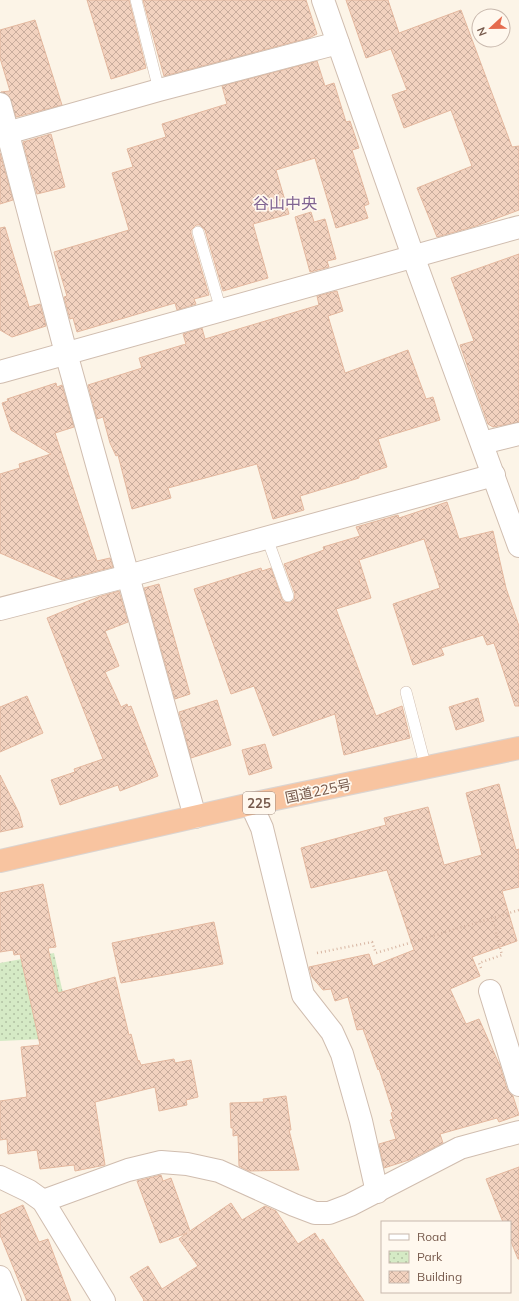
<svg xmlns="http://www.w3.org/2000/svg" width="519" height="1301" font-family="Mulish,'Noto Sans JP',sans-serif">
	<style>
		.park { fill: url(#park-dots) }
		.building { fill: url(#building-cross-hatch); stroke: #e4b89f }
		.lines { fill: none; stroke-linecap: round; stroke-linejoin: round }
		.service-casing { stroke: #d0bdaf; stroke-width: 12 }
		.minor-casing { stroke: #d0bdaf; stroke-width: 24 }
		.trunk-casing { stroke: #dbd4d0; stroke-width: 24 }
		.path { stroke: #d7b5a2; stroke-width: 2.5; stroke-dasharray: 1 3; stroke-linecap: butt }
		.service { stroke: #fff; stroke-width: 11 }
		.minor { stroke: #fff; stroke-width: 22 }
		.trunk { stroke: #f8c4a0; stroke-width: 22 }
		.labels { text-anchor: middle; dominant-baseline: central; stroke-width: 3.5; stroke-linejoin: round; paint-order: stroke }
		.shield { fill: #fff8ee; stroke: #9f897c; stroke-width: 1 }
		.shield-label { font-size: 13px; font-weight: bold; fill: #76594b }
		.street-label { font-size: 14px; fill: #76594b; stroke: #fff8ee }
		.quarter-label { font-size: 16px; fill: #816392; stroke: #fff8ee }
	</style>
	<defs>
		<pattern id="park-dots" width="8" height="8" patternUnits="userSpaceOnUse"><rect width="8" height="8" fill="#d5eac5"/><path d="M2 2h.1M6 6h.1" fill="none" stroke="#b1c1a2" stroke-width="1.8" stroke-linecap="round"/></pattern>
		<pattern id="building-cross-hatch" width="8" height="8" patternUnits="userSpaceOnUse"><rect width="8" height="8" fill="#f2d2bf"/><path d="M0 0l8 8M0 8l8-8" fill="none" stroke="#c9ad9d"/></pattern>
	</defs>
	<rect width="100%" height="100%" fill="#fcf4e7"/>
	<path class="park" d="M54,953l17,76 -26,10 -45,2v-78z"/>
	<g class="building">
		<path d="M87,0h42l17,68 -35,11z"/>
		<path d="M143,0h163l11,34 -8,4 -145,38z"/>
		<path d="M346,0h42l11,33 62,-23 51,137 7,-1v64l-43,16 -39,11 -20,-49 55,-22 -21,-56 -47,18 -12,-33 15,-5 -16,-41 -25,9z"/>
		<path d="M35,20l27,85 -46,12 -7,-21 -8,-4 9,-1 -10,-33v-28z"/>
		<path d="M317,61l8,25 9,-3 12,39 4,-1 9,27 -7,2 17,54 -5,2 4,12 -32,10 -21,-70 -39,12 13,44 -36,10 15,54 -45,13 -18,-61 -5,-5h-4l-5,5v4l18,61 -15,4 2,5 -19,6 -2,-7 -98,29 -4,-14 -3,1 -6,-22 3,-1 -13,-44 75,-22 -17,-57 21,-6 -6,-18 39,-12 -4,-13 65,-20 -5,-18z"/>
		<path d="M51,134l14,53 -28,7 -14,-52z"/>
		<path d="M0,153l13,47 -13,4z"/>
		<path d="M311,212l3,10 11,-3 11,40 -9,2 2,6 -19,5 -15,-55z"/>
		<path d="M5,227l24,80 11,-3 6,22 -34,11 -12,-7v-102z"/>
		<path d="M519,254v168l-26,5 -5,-3 -28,-79 14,-4 -23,-63z"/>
		<path d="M337,291l6,20 -15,5 17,57 63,-23 18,49 7,-2 7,23 -62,19 9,28 -28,9v2l-59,18 4,14 -31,9 -16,-55 -89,24 3,10 -39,11 -14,-54 -2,1 -6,-13 -7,-26 -6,2 -9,-34 54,-17 -3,-10 47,-14 -3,-10 19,-6 3,11 114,-34 -2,-9z"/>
		<path d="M56,383l1,4 5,-2 12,42 -19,6 42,128 13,-3 3,9 -51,13 -62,-27v-79l20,-6 -1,-4 32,-10 -40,-24 -9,-27 6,-2 -1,-2z"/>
		<path d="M447,502l12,37 34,-8 13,57 13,38v80h-4l-21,-63 -7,2 -4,-10 -42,13 3,7 -31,10 -20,-61 47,-16 -16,-49 -65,21 12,38 -35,11 40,107 26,-10 8,32 -66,17 -9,-41 -62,22 -19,-50 -23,8 -37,-105 67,-21 1,3 9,-3 11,31 2,3 6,1 4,-3 1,-6 -11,-30 40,-14 -1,-3 37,-11 -4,-9 42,-12 1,3z"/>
		<path d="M159,584l31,110 -15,5 -31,-111z"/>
		<path d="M119,591l9,31 -23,9 14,35 -14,6 16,35 6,-3 1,3 3,-1 27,70 -38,15 -2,-6 -58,20 -9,-25 24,-8 -1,-3 29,-10 -56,-141 51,-21z"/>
		<path d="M27,696l16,37 -43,19v-45z"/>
		<path d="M478,698l6,23 -28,9 -7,-23z"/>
		<path d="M217,700l14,45 -40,13 -12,-46z"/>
		<path d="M265,744l7,24 -23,7 -7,-25z"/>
		<path d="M0,775l19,38 4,14 -23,5z"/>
		<path d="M499,784l17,66 3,-1v38l-17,4 15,50 -45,16 8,19 -30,13 16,35 13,-5 21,47 7,23 6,7 6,19 -20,7 -2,-4 -57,16 3,9 -34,17 -25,8 -5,-24 17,-5 -6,-19 3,-1 -2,-6 2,-1 -14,-43 -1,1 -15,-41 -6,1 -9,-33 -13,4 -4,-12 -8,1 -11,-13 -3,-10 60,-13 4,12 41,-16 -27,-80 -76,18 -10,-40 85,-23 -2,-7 44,-11 16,58 38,-10 -16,-62z"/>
		<path d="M43,884l13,63 -8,1 10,45 57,-16 14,58 2,-1 7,27 1,-1 2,5 33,-6 1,4 16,-3 7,37 -12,3 1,5 -28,6 -4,-24 -60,15 10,63 -30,6 -1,-6 -34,4 -3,-19 -29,4 -1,-15 -7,1v-39l27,-4 -6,-50 19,-2 -20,-91 -6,1 -1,-5 -13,2v-59z"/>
		<path d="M214,922l9,42 -102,19 -9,-40z"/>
		<path d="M286,1096l5,34h-2l10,40 -50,1 -10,-5 -1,-31 -5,1v-8h-2l-1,-25 34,-1 -1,-3z"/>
		<path d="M519,1167v92h-1l-8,-20v-17h-7l-17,-43z"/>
		<path d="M161,1175l2,6 8,-3 19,53 41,-28 11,17 23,-14 11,5 22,33 17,-11 5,8 3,-2 41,62h-221l1,-1 -14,-23 18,-11 14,23 36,-23 -19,-27 8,-6 -27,10 -23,-62z"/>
		<path d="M23,1205l16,37 9,-3 23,62h-44l-27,-66v-20z"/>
	</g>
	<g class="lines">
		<g class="service-casing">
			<g id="service">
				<path d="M136,0l23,90"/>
				<path d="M198,232l23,78"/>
				<path d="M267,538l21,58"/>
				<path d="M406,692l20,76"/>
			</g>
		</g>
		<g class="minor-casing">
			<g id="minor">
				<path d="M323,0l90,256 106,290"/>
				<path d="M0,104l66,249 129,464"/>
				<path d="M0,135l159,-45 179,-47"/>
				<path d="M0,372l519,-145"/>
				<path d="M482,443l37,-9"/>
				<path d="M0,609l128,-33 366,-101"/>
				<path d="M251,804l11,24 41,167 29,37 10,22 19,67 16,71"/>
				<path d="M490,991l29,94"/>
				<path d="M0,1177l29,14 14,10 61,100"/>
				<path d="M43,1201l85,-31 33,-8 26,2 32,7 75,34 21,8h14l21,-8 110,-57 59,-16"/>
				<path d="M0,1277l10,24"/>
			</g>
		</g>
		<g class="trunk-casing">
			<path id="trunk" d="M0,861l251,-57 268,-56"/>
		</g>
		<g class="path">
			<path d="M317,953l55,-11 4,11 143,-43"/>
			<path d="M481,968l-2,-5 23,-8 -10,-37"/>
		</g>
		<use href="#service" class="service"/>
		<use href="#minor" class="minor"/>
		<use href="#trunk" class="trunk"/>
	</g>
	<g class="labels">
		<rect class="shield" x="243" y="792" width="32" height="22" rx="3"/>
		<g class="shield-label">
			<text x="259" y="803">225</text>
		</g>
		<g class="street-label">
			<text transform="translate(318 791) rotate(-12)">国道225号</text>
		</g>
		<g class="quarter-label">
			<text x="285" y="203">谷山中央</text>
		</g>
	</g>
	<rect x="381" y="1221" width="130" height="72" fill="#fff8ee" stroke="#c8b8ad"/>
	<rect x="389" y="1234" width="20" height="6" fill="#ffffff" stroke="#c8b8ad"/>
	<text x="417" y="1241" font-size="12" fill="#76594b">Road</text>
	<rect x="389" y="1251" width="20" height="12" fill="url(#park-dots)" stroke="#c8b8ad"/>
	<text x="417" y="1261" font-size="12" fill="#76594b">Park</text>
	<rect x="389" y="1271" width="20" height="12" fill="url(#building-cross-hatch)" stroke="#c8b8ad"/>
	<text x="417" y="1281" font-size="12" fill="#76594b">Building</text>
	<g transform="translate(491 28) rotate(248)"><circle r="19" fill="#fff8ee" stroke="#c8b8ad"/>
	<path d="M0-3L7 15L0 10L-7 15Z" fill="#e56b4d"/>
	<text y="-6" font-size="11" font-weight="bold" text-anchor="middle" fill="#76594b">N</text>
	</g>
</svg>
